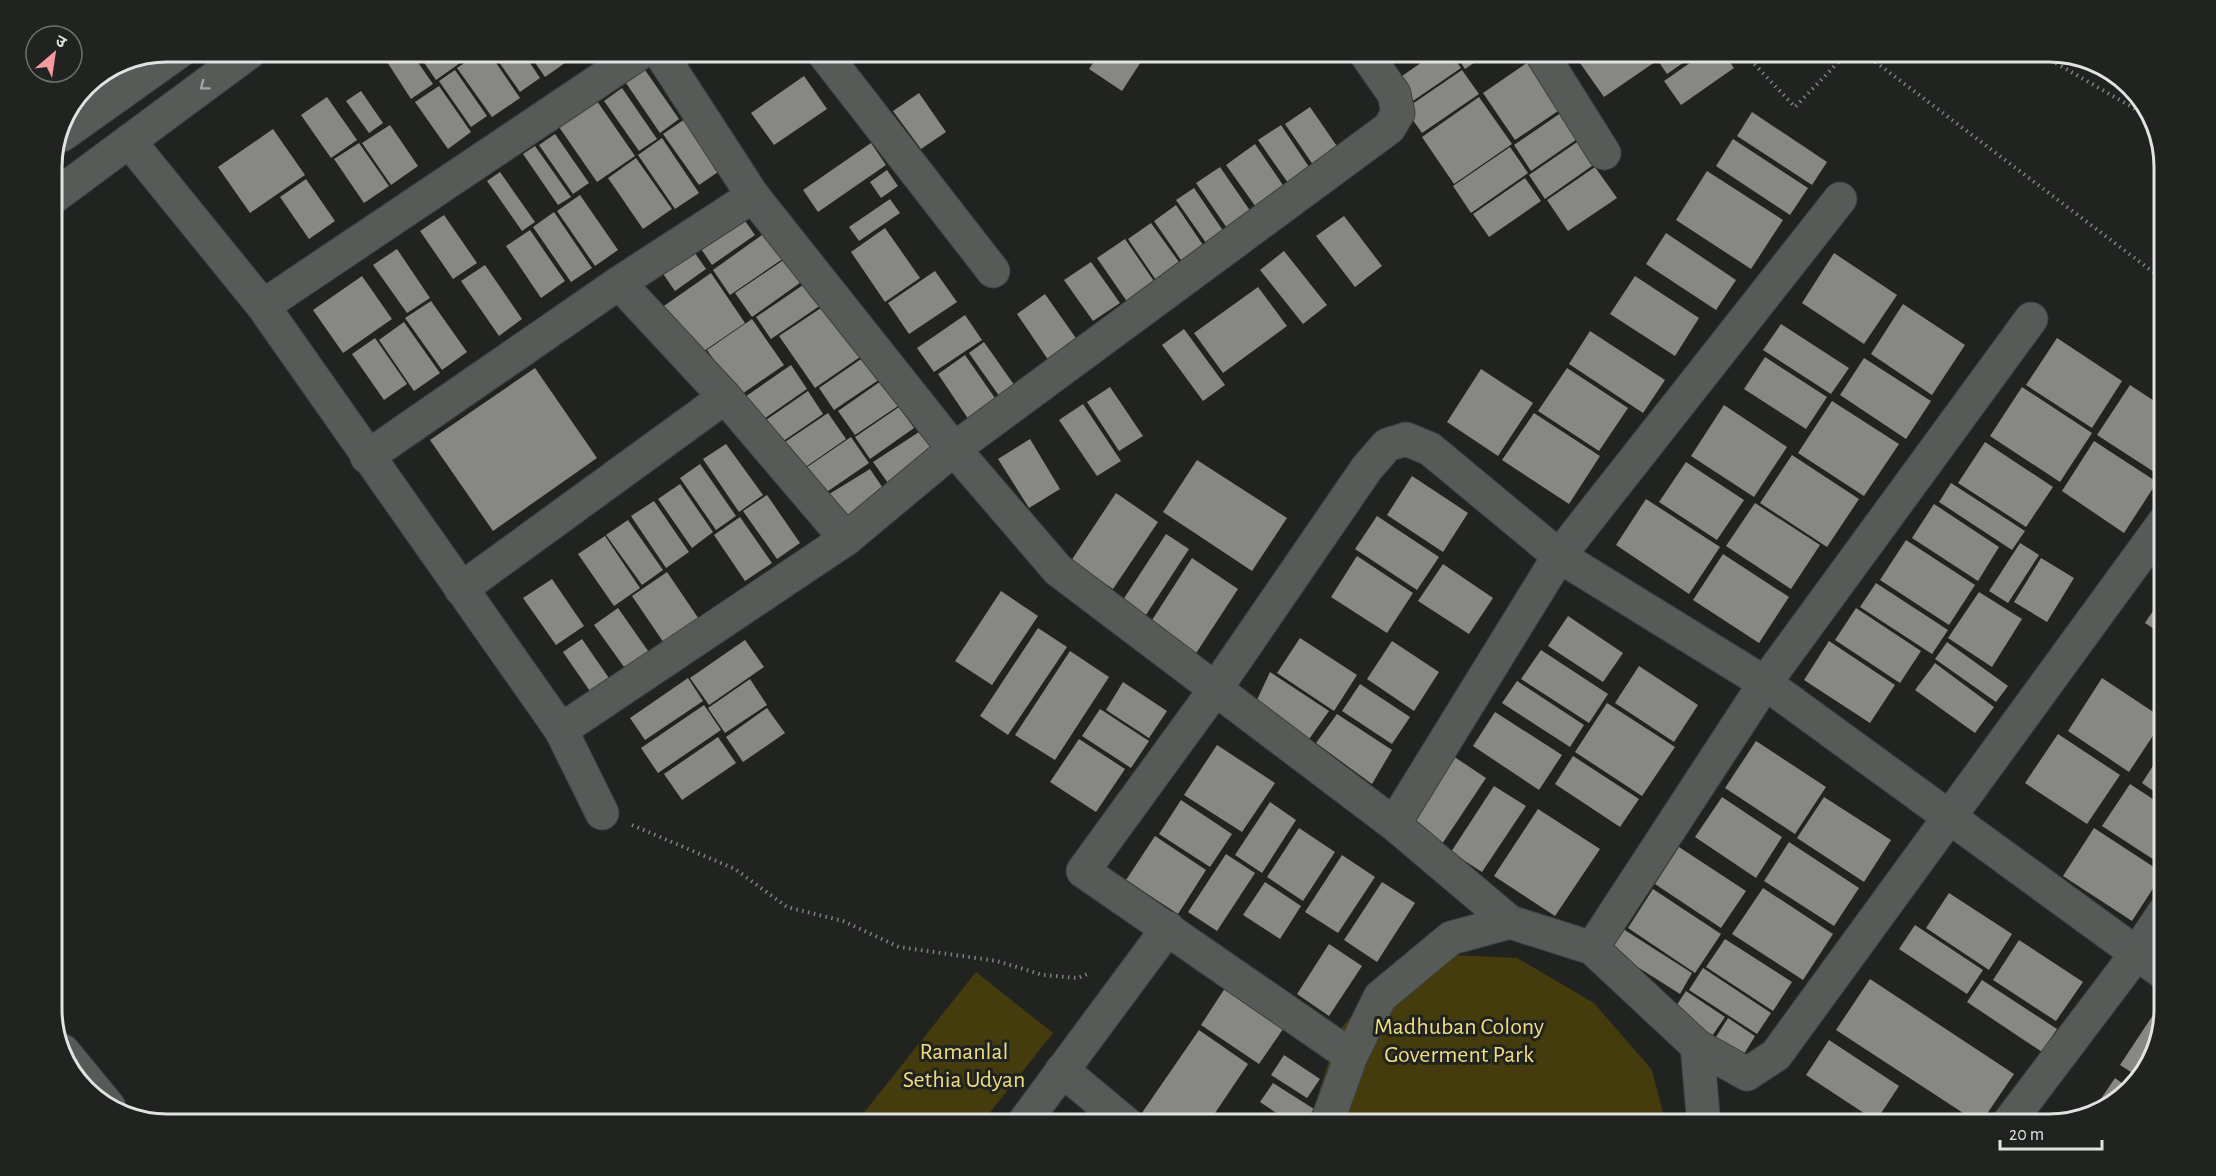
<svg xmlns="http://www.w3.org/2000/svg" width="2216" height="1176" font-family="'Alegreya Sans','Noto Sans Devanagari',sans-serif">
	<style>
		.green { fill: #453c0e }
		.building { fill: #878884 }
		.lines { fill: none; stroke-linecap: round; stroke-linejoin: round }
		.minor-casing { stroke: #3d403e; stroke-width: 35 }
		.secondary-casing { stroke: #3d403e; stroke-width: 35 }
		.path { stroke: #7f817f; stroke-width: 4; stroke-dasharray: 1.5 4.5; stroke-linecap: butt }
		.minor { stroke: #575b58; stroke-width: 33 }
		.secondary { stroke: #575b58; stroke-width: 33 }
		.oneway { stroke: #a3a6a3 }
		.labels { text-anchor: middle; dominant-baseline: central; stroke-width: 6; stroke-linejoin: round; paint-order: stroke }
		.park-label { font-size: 24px; fill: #efdc7f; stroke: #202320 }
		.rim { fill: none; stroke: #e1e3e1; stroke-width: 3 }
	</style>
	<rect width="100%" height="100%" fill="#202320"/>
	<g class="green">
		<path d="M1452,955l65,3 77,45 58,67 14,55h-358l31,-94 47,-58z"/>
		<path d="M976,972l77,61 -73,92h-126z"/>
	</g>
	<g class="building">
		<path d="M380,51h30l23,33 -22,15z"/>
		<path d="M416,51h61l-41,29z"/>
		<path d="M482,51h6l32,47 -28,19 -35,-49z"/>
		<path d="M491,51h31l18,27 -20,14z"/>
		<path d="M527,51h55l-37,26z"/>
		<path d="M1101,51h47l-26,40 -33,-22z"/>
		<path d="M1438,51h11l12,17 -57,39 -15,-22z"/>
		<path d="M1453,51h38l-26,18z"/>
		<path d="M1598,51h49l8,11 -51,35 -24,-34z"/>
		<path d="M1654,51h46l-33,23 -15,-22z"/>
		<path d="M1707,51h15l12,17 -53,37 -17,-24z"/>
		<path d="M1531,60l33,47 -49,33 -32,-47z"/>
		<path d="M455,70l32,46 -16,11 -32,-46z"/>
		<path d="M645,70l34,49 -19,14 -34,-50z"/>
		<path d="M1462,70l17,24 -57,39 -17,-24z"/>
		<path d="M804,76l23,33 -53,36 -23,-32z"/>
		<path d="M439,86l32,46 -23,17 -33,-47z"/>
		<path d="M622,88l35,51 -18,12 -35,-50z"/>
		<path d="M361,91l22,32 -14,10 -23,-32z"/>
		<path d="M919,93l27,39 -25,17 -28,-38z"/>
		<path d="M327,97l30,43 -26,18 -30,-43z"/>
		<path d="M1479,97l33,47 -58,40 -32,-47z"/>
		<path d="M597,101l38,55 -38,26 -38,-55z"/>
		<path d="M1310,107l33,48 -25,17 -33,-48z"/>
		<path d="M1565,110l18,25 -52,36 -17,-26z"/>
		<path d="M1752,112l75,50 -15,23 -75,-49z"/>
		<path d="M685,119l36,51 -22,15 -36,-51z"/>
		<path d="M390,125l28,41 -27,19 -29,-42z"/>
		<path d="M1281,125l34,51 -22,14 -35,-50z"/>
		<path d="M273,129l32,46 -55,38 -32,-46z"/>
		<path d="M555,134l34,49 -16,11 -34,-49z"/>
		<path d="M662,138l37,55 -24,16 -37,-54z"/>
		<path d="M1583,138l16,23 -54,38 -16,-24z"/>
		<path d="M1733,139l75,49 -18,27 -74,-49z"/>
		<path d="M359,143l30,43 -25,17 -30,-44z"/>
		<path d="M871,143l15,22 -68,47 -15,-22z"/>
		<path d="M1255,144l36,53 -28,20 -37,-52z"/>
		<path d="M535,146l36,51 -13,8 -35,-51z"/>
		<path d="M1510,147l18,26 -57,40 -18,-27z"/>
		<path d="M636,158l36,51 -29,20 -35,-51z"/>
		<path d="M1220,167l33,48 -24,16 -33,-48z"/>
		<path d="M1595,167l22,31 -49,33 -21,-31z"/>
		<path d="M887,170l11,16 -17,12 -11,-16z"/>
		<path d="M1707,171l76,49 -32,49 -75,-49z"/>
		<path d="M500,172l35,50 -13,9 -35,-50z"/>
		<path d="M1525,178l16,23 -52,36 -16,-23z"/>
		<path d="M306,179l29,42 -26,18 -29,-42z"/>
		<path d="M1194,188l32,47 -17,12 -33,-47z"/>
		<path d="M580,195l38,55 -23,16 -38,-55z"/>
		<path d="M890,199l10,14 -41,28 -10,-14z"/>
		<path d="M1176,205l31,46 -22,15 -31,-45z"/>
		<path d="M736,208l19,27 -43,30 -19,-28z"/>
		<path d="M554,212l38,56 -21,14 -38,-55z"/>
		<path d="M444,215l33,48 -24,16 -33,-48z"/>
		<path d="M1344,216l38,50 -27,21 -39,-51z"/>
		<path d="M1151,223l33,46 -24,17 -32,-47z"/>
		<path d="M885,228l35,50 -35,24 -34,-50z"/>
		<path d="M530,230l35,51 -24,17 -35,-52z"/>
		<path d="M766,232l18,26 -54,37 -17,-25z"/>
		<path d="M1666,233l70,47 -20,30 -70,-46z"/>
		<path d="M1125,239l33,48 -28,19 -33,-48z"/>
		<path d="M690,246l16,23 -31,22 -16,-23z"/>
		<path d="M397,249l33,49 -23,15 -34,-48z"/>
		<path d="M1284,251l43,54 -24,19 -43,-54z"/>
		<path d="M1834,253l63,42 -33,49 -62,-41z"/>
		<path d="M788,257l16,23 -52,37 -17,-24z"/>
		<path d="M1091,262l29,41 -27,18 -29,-41z"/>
		<path d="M485,265l37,54 -23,17 -38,-55z"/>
		<path d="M935,271l22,31 -48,32 -21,-31z"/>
		<path d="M711,273l34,50 -50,34 -34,-49z"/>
		<path d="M362,276l30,43 -49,34 -30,-43z"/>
		<path d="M1635,276l64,42 -24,38 -65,-42z"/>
		<path d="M806,283l15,22 -50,34 -15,-22z"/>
		<path d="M1258,287l29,39 -64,47 -29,-40z"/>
		<path d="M1045,294l35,50 -29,20 -34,-50z"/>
		<path d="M431,301l36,51 -25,18 -37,-52z"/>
		<path d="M1903,304l62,41 -33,50 -61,-41z"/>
		<path d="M824,306l36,51 -45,31 -36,-52z"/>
		<path d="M965,315l17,25 -48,32 -17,-24z"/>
		<path d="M752,319l32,46 -45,31 -32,-46z"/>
		<path d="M404,322l36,51 -26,18 -35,-51z"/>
		<path d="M1781,324l68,44 -18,26 -68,-44z"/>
		<path d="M1184,329l41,56 -22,16 -41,-56z"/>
		<path d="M1590,331l75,49 -22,33 -74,-49z"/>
		<path d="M375,338l32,46 -23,16 -32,-46z"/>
		<path d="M2057,338l65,43 -30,47 -66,-43z"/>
		<path d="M984,342l33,47 -15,11 -33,-47z"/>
		<path d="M965,355l32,46 -28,19 -31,-46z"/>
		<path d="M864,357l16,22 -46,31 -15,-22z"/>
		<path d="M1765,357l62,40 -21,32 -62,-40z"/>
		<path d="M1864,358l67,43 -25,38 -66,-44z"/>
		<path d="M791,365l16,24 -49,34 -16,-24z"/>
		<path d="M535,368l62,90 -104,73 -63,-91z"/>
		<path d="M1567,368l61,40 -29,43 -61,-40z"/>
		<path d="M1481,369l52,34 -35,53 -51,-34z"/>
		<path d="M884,379l17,25 -46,31 -17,-24z"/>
		<path d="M2130,385l35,23v71l-68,-44z"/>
		<path d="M1110,387l33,49 -24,15 -32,-49z"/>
		<path d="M2022,387l70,46 -32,49 -70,-46z"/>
		<path d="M808,391l15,23 -47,32 -16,-22z"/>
		<path d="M1832,401l67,43 -35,52 -66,-43z"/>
		<path d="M1083,404l38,57 -24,15 -38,-56z"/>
		<path d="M1724,405l63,42 -33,50 -63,-41z"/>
		<path d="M899,407l15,21 -44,31 -15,-22z"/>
		<path d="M828,413l18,26 -52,36 -18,-27z"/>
		<path d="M1534,413l66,43 -31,48 -67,-44z"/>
		<path d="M922,430l15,23 -44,37 -20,-28z"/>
		<path d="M851,437l18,26 -54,37 -18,-26z"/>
		<path d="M1030,439l30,50 -31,19 -31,-49z"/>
		<path d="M2094,441l63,41 -33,51 -62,-42z"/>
		<path d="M1985,442l68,45 -27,40 -68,-44z"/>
		<path d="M726,444l37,51 -24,17 -36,-53z"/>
		<path d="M1792,455l67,44 -32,48 -67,-44z"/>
		<path d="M1197,460l90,58 -35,53 -89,-59z"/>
		<path d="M1686,462l58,38 -27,40 -58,-38z"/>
		<path d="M700,464l36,52 -20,14 -36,-52z"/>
		<path d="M870,469l17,25 -40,32 -21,-30z"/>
		<path d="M1412,476l56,37 -25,39 -56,-37z"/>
		<path d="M1951,483l74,48 -13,19 -73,-48z"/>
		<path d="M680,484l33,48 -21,16 -34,-49z"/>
		<path d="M1116,493l42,29 -45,67 -42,-28z"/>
		<path d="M767,495l33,48 -23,16 -34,-48z"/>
		<path d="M1646,499l74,48 -31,47 -73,-49z"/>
		<path d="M654,501l35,51 -23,16 -35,-52z"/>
		<path d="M1755,503l65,42 -29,44 -65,-43z"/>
		<path d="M1934,504l65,43 -21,34 -66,-43z"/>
		<path d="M1377,516l62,41 -22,33 -62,-41z"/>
		<path d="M740,517l32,46 -27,18 -31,-46z"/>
		<path d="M628,520l35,50 -21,15 -36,-50z"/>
		<path d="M1166,534l23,15 -47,72 -23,-15z"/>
		<path d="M605,536l35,52 -26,18 -36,-52z"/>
		<path d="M1906,540l69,45 -26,40 -69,-45z"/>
		<path d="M2020,543l19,12 -31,48 -19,-12z"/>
		<path d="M1723,554l66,43 -30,46 -66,-43z"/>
		<path d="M1357,556l56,37 -26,40 -56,-36z"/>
		<path d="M1192,558l46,31 -47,72 -46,-30z"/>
		<path d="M2041,558l33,20 -27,44 -33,-20z"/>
		<path d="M1443,564l50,34 -24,36 -51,-33z"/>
		<path d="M667,572l36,53 -35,24 -36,-53z"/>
		<path d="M552,579l32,47 -28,19 -33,-47z"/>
		<path d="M1876,583l72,47 -16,24 -72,-47z"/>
		<path d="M1001,591l37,25 -46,69 -37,-24z"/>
		<path d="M1979,592l43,27 -30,48 -44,-29z"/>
		<path d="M2165,593v43l-20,-13z"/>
		<path d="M618,608l35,50 -24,16 -35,-49z"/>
		<path d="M1856,608l65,43 -21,32 -65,-43z"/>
		<path d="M1568,616l55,37 -20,29 -55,-36z"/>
		<path d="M1038,628l29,19 -59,88 -28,-19z"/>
		<path d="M1300,638l57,37 -23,36 -57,-38z"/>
		<path d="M582,639l31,45 -19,13 -31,-45z"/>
		<path d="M745,640l19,27 -55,38 -19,-27z"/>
		<path d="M1392,641l47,31 -25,39 -47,-32z"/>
		<path d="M1829,641l66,44 -25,38 -66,-43z"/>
		<path d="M1947,642l61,44 -12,16 -61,-43z"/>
		<path d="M1541,650l67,44 -19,29 -68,-44z"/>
		<path d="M1070,651l39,26 -54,83 -40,-25z"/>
		<path d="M1935,663l59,44 -19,26 -60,-43z"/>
		<path d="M1639,666l59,39 -24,37 -59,-39z"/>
		<path d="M1270,672l59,39 -22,31 -52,-38z"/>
		<path d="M688,678l15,23 -58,39 -15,-22z"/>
		<path d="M2102,678l62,41 -35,53 -61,-41z"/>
		<path d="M750,679l17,26 -42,28 -17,-25z"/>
		<path d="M1517,681l67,44 -14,22 -68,-44z"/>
		<path d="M1123,682l44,29 -18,27 -43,-28z"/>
		<path d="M1360,684l50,33 -18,27 -50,-33z"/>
		<path d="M1607,703l68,44 -33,49 -67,-44z"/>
		<path d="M704,705l17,25 -63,43 -17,-25z"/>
		<path d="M767,708l18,25 -42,29 -17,-25z"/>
		<path d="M1100,709l49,32 -18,27 -49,-32z"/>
		<path d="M1495,712l67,43 -23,35 -66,-44z"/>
		<path d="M1337,714l55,36 -20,34 -56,-41z"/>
		<path d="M2058,734l62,41 -33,49 -62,-41z"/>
		<path d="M718,737l18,26 -54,37 -18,-26z"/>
		<path d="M1079,739l46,30 -29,43 -46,-30z"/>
		<path d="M1756,741l70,46 -31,47 -70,-46z"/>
		<path d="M1217,745l58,38 -33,49 -58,-37z"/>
		<path d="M2165,747v52l-23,-16z"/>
		<path d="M1453,756l33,22 -44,66 -32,-22z"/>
		<path d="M1573,756l66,43 -19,28 -65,-43z"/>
		<path d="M2130,784l35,23v60l-63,-41z"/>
		<path d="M1494,786l32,20 -44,66 -31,-20z"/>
		<path d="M1722,797l60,40 -26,41 -61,-41z"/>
		<path d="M1824,797l67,43 -27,42 -67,-44z"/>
		<path d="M1181,800l51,34 -22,33 -51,-33z"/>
		<path d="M1270,802l26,18 -34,53 -27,-18z"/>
		<path d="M1538,809l62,40 -45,67 -61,-40z"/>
		<path d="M1299,828l36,24 -32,49 -36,-24z"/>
		<path d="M2094,828l69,45 -31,48 -69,-45z"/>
		<path d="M1155,836l51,34 -28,44 -52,-34z"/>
		<path d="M1789,842l70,46 -25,38 -70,-45z"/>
		<path d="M1679,847l67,44 -25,37 -66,-44z"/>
		<path d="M1226,854l29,19 -38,58 -29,-19z"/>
		<path d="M1342,855l33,22 -37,56 -33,-21z"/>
		<path d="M1265,882l36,24 -21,33 -37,-24z"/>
		<path d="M1382,882l33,21 -38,59 -33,-22z"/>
		<path d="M1763,888l70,46 -30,46 -71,-46z"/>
		<path d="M1653,889l68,45 -26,39 -67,-45z"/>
		<path d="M1949,893l63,41 -23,36 -63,-42z"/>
		<path d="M1915,925l68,45 -16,24 -68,-45z"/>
		<path d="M1620,927l72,46 -12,21 -74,-47z"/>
		<path d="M1725,939l67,43 -19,29 -67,-44z"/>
		<path d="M2019,940l64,42 -27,39 -63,-41z"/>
		<path d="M1329,944l33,22 -33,50 -32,-22z"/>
		<path d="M1703,968l68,45 -14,21 -68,-44z"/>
		<path d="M1870,979l144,95 -34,50 -144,-94z"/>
		<path d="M1982,980l75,49 -15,23 -75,-50z"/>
		<path d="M1229,982l59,40 -29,42 -58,-39z"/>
		<path d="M1686,991l39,26 -17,25 -39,-25z"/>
		<path d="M2155,1012l8,6 -10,43 -14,16 -19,-12z"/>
		<path d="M1728,1018l27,18 -17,28 -29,-16z"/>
		<path d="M1199,1030l49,34 -41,61h-68l-4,-2z"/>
		<path d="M1829,1040l70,46 -23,35 -70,-46z"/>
		<path d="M1284,1055l36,24 -13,19 -36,-23z"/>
		<path d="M2115,1078l14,10 -16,18 -21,6z"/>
		<path d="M1273,1083l41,26 -11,16h-9l-34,-23z"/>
	</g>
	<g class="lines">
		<g class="minor-casing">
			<g id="minor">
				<path d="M659,51l94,145 201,253 104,121 336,254 116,98 82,26 105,98 50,28 29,-19 389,-534"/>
				<path d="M822,51l171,220"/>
				<path d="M1540,51l64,102"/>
				<path d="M108,69l13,24"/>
				<path d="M129,141l134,165 298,424 41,83"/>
				<path d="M619,283l106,114 121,142"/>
				<path d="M263,306l380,-255"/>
				<path d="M367,457l252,-174 134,-87"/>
				<path d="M461,589l264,-192"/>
				<path d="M561,730l285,-191 108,-90 435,-321 9,-15 -4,-19 -30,-43"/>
				<path d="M1394,824l165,-268 281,-357"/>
				<path d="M1592,948l173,-265 266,-364"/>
				<path d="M1697,1046l7,79"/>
				<path d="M63,1051l46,56"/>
				<path d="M1351,1056l-268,-185 131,-180 153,-223 20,-23 19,-6 24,10 129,107 206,127 400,291"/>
				<path d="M1062,1070l66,55"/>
				<path d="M1022,1125l146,-197"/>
				<path d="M1326,1125l25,-69 29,-59 71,-59 59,-16"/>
				<path d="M2007,1125l130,-172 28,-42"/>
			</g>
		</g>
		<g class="secondary-casing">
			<g id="secondary">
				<path d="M62,135l118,-84"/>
				<path d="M51,199l200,-148"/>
			</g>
		</g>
		<g class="path">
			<path d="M1742,51l53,56 54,-56"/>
			<path d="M1861,51l304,230"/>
			<path d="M2035,51l116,67"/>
			<path d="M632,825l103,44 52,38 56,14 56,26 98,14 46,14 35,3 12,-5"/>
		</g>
		<use href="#minor" class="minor"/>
		<use href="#secondary" class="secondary"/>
	</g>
	<defs><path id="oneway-chevron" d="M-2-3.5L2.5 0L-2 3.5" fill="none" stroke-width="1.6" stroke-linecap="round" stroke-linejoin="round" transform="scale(1.5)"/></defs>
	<use class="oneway" href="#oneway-chevron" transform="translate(204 86) rotate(143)"/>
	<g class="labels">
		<g class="park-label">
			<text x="1459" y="1027">Madhuban Colony<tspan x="1459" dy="28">Goverment Park</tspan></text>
			<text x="964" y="1052">Ramanlal<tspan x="964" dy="28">Sethia Udyan</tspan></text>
		</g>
	</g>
	<path d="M0 0H2216V1176H0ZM167 62H2049A105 105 0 0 1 2154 167V1009A105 105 0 0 1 2049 1114H167A105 105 0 0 1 62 1009V167A105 105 0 0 1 167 62Z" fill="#202320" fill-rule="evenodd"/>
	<path class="rim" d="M167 62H2049A105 105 0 0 1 2154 167V1009A105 105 0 0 1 2049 1114H167A105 105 0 0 1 62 1009V167A105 105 0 0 1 167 62Z"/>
	<g transform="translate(54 54) rotate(29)"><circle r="28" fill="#202320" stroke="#6d706d" stroke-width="1.5"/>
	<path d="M0-4.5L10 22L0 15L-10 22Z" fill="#f59b9e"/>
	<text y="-9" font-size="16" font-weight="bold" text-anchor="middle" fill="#e1e3e1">उ</text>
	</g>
	<path d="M2000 1140v9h102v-9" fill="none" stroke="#e1e3e1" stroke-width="3"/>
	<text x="2009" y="1140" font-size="18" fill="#e1e3e1" stroke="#202320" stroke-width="4.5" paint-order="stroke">20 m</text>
</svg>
